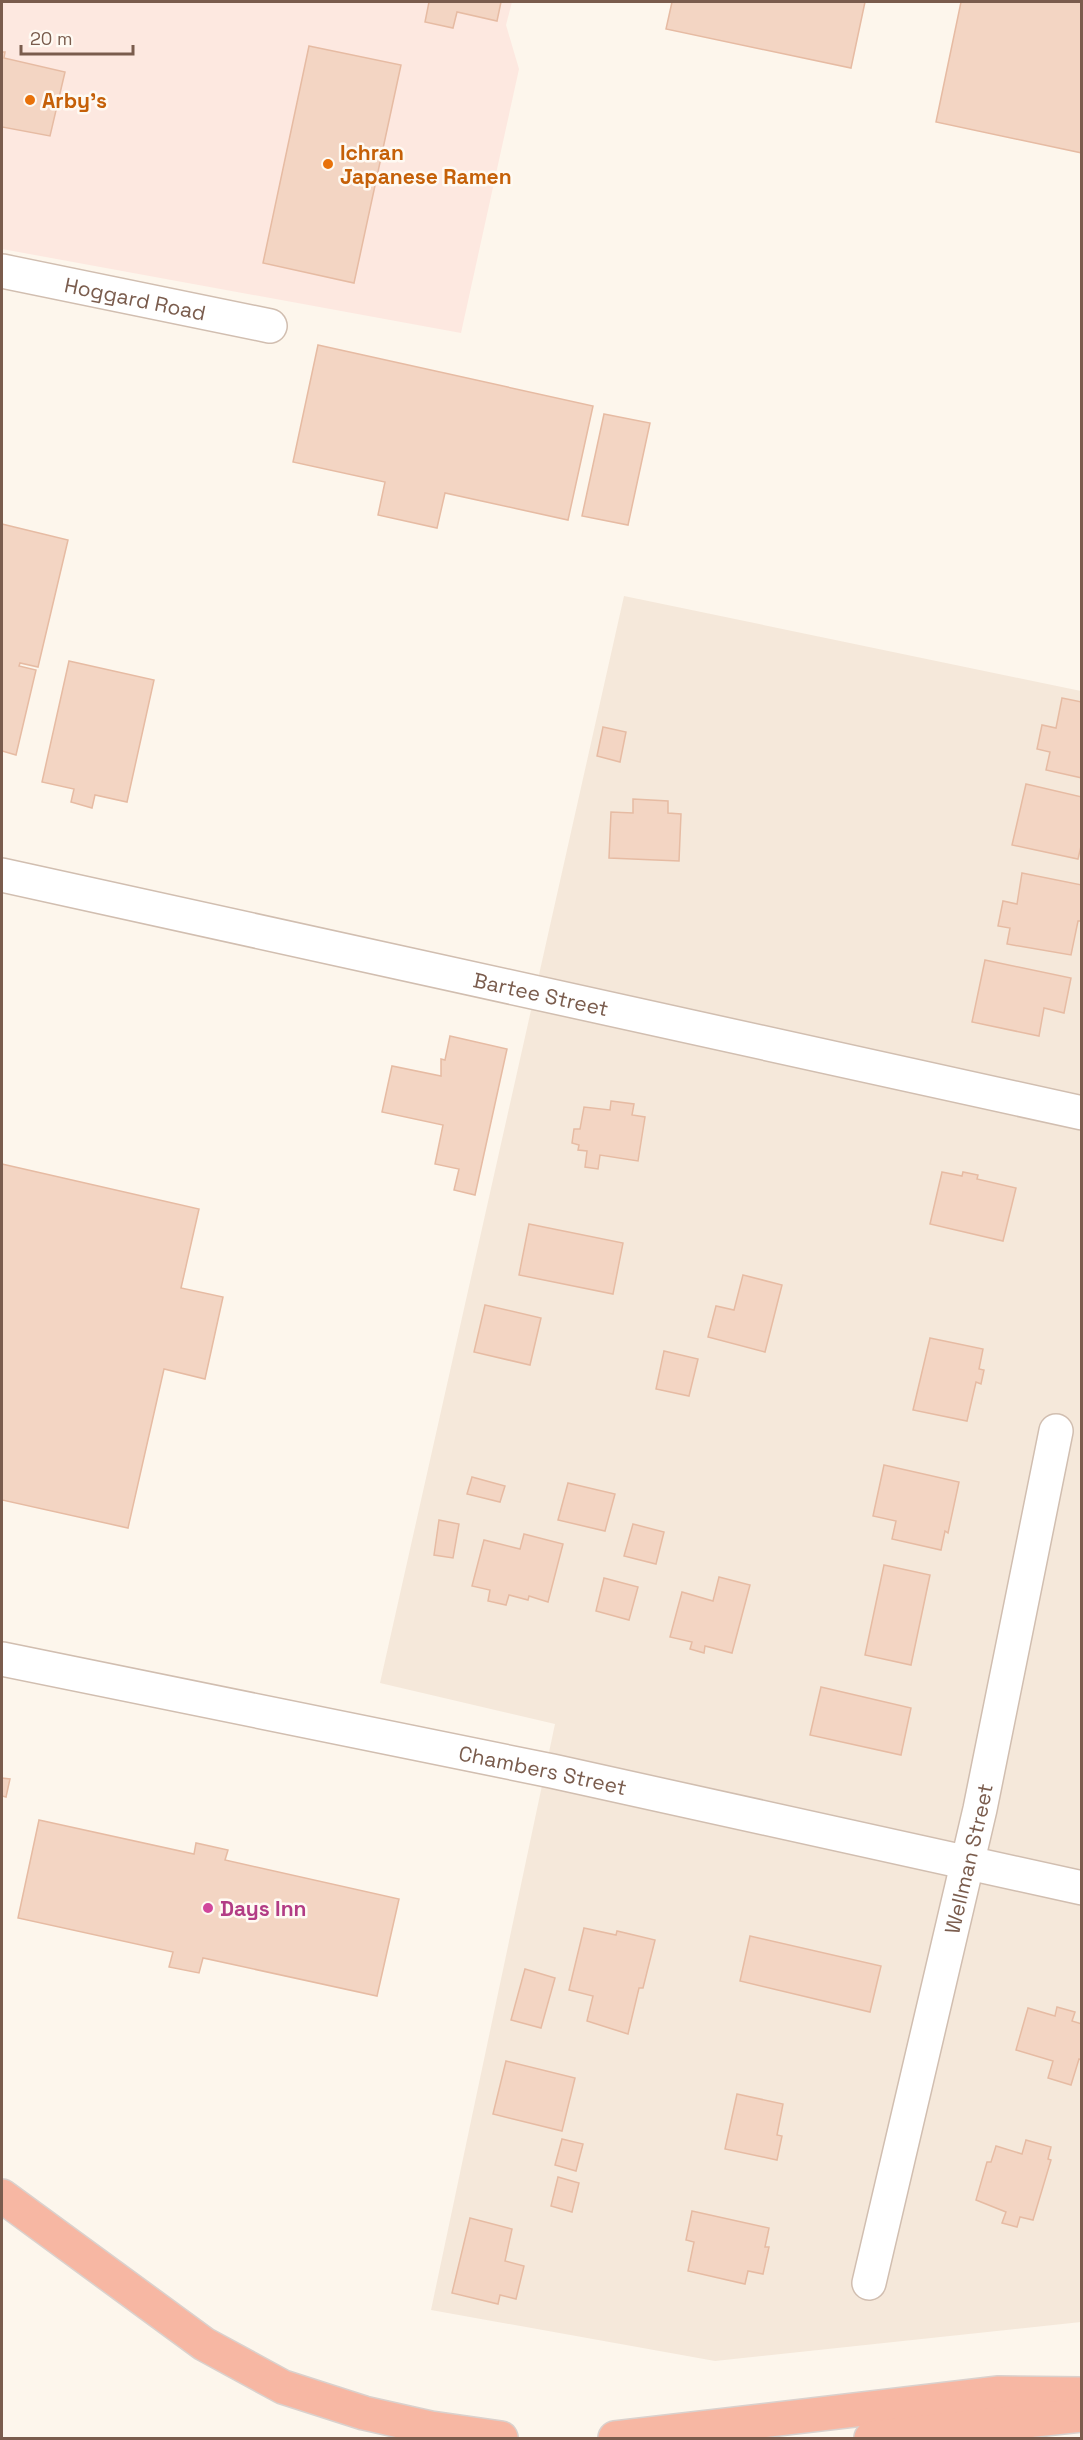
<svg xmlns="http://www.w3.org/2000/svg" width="1083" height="2440" font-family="'Space Grotesk',sans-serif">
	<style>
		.residential { fill: #f5e8da }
		.commercial { fill: #fde8e0 }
		.building { fill: #f3d5c3; stroke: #e6bba3; stroke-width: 1.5 }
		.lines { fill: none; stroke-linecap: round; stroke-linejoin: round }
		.minor-casing { stroke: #d1beb0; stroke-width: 36 }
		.highway-casing { stroke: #dad1cd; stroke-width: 36 }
		.minor { stroke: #fff; stroke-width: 33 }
		.highway { stroke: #f7b7a3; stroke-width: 33 }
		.food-dot { fill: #e8710a; stroke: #fffaf3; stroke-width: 2 }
		.hotel-dot { fill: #d1479c; stroke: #fffaf3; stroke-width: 2 }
		.labels { text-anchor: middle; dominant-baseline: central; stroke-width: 5; stroke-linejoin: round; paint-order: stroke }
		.food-label { font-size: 21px; font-weight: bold; fill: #c56008; stroke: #fffaf3; text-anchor: start }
		.street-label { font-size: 21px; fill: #7a5c4d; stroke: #fffaf3 }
		.hotel-label { font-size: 21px; font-weight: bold; fill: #b23c85; stroke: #fffaf3; text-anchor: start }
	</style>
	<rect width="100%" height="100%" fill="#fdf6ec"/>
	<path class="residential" d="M624,596l457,95v1631l-366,39 -284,-51 124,-586 -175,-41z"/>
	<path class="commercial" d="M2,2h510l-6,23 13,44 -58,264 -459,-84z"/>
	<g class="building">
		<path d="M429,2h72l-4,19 -40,-9 -4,16 -28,-6z"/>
		<path d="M672,2h193l-14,66 -185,-39z"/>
		<path d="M961,2h121v151l-146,-31z"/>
		<path d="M309,46l92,19 -47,218 -91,-20z"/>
		<path d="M2,52h3l-1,6 61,14 -15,64 -48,-9z"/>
		<path d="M318,345l275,61 -25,114 -123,-27 -8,35 -59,-13 7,-33 -92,-20z"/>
		<path d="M604,414l46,9 -22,102 -46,-9z"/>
		<path d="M2,524l66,16 -30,127 -18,-4 -1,3 17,4 -20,85 -14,-4z"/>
		<path d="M69,661l85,19 -27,122 -32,-7 -3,13 -21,-6 3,-13 -32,-7z"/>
		<path d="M1062,698l20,4v76l-36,-8 4,-18 -13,-3 5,-24 14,3z"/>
		<path d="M603,727l23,5 -6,30 -23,-6z"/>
		<path d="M1026,784l56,13v45l-4,17 -66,-14z"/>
		<path d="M633,799l35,2v12l13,1 -2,47 -70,-3 2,-46 22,1z"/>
		<path d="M1022,873l60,12v36h-4l-7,34 -64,-11 3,-16 -12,-2 5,-25 14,3z"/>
		<path d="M985,960l86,18 -7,35 -20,-5 -5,28 -67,-14z"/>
		<path d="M450,1036l57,13 -32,146 -21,-5 5,-21 -24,-5 8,-39 -61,-13 10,-46 49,10v-17l4,1z"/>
		<path d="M611,1101l23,3 -2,11 13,2 -7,44 -38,-6 -2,14 -13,-2 2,-16 -9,-1 1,-5 -7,-2 2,-14h6l4,-22 26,3z"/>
		<path d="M2,1164l197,45 -18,79 42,9 -18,82 -41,-10 -36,159 -126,-28z"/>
		<path d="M942,1172l20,4 1,-4 15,3 -1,4 39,9 -13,53 -73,-17z"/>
		<path d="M529,1224l94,19 -10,51 -94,-19z"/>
		<path d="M743,1275l39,10 -17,67 -57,-15 8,-31 18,4z"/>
		<path d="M485,1305l56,13 -11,47 -56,-13z"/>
		<path d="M930,1338l53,11 -4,20 5,1 -3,14 -5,-2 -9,39 -54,-11z"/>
		<path d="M664,1351l34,8 -9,37 -33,-7z"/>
		<path d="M884,1465l75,17 -11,51 -3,-2 -4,19 -49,-11 4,-18 -23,-5z"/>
		<path d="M472,1477l33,9 -5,16 -33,-8z"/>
		<path d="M568,1483l47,11 -10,37 -47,-11z"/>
		<path d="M439,1520l20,4 -6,34 -19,-3z"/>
		<path d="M633,1524l31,8 -8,32 -32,-8z"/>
		<path d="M524,1534l39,10 -15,58 -19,-6 -1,4 -19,-5 -3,10 -18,-4 2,-11 -18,-4 12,-46 36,9z"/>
		<path d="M884,1565l46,10 -19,90 -46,-10z"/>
		<path d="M719,1577l31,8 -18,68 -27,-7 -1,7 -14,-4 2,-7 -22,-5 12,-45 31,9z"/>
		<path d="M604,1578l34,9 -9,33 -33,-9z"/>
		<path d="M821,1687l90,21 -10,47 -91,-20z"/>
		<path d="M2,1778l8,1 -4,18 -4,-1z"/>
		<path d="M39,1820l155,34 2,-11 32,7 -3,10 174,39 -22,97 -174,-38 -4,15 -30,-6 4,-15 -155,-34z"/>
		<path d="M584,1928l32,7 1,-4 38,9 -12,48h-4l-11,46 -41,-13 6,-25 -24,-6z"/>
		<path d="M750,1936l131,30 -11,46 -130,-31z"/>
		<path d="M525,1969l30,9 -14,50 -30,-8z"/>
		<path d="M1057,2007l18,5 -3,9 10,3v36l-3,-1 -8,26 -23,-7 5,-17 -37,-11 12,-42 27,8z"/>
		<path d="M506,2061l69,17 -13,53 -69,-17z"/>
		<path d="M737,2094l46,10 -6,31 5,1 -5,24 -52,-11z"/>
		<path d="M562,2139l21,5 -7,27 -21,-6z"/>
		<path d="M1026,2140l25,7 -3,12 3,1 -18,60 -13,-3 -3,10 -15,-4 4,-11 -30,-12 11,-38h4l5,-16 26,8z"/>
		<path d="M558,2177l21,6 -7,29 -21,-6z"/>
		<path d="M692,2211l77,17 -4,19h4l-6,27 -15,-3 -3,13 -57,-13 6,-29 -8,-2z"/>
		<path d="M470,2218l42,11 -7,32 19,5 -8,33 -16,-4 -2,9 -46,-11z"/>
	</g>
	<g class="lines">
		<g class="minor-casing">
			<g id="minor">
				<path id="s1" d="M2,271l268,55"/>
				<path id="s2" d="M2,875l1080,238"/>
				<path id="s3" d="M2,1659l550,112 530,117"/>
				<path id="s4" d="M869,2283l111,-474 76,-378"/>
			</g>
		</g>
		<g class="highway-casing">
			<g id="highway">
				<path d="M2,2196l202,148 79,43 81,26 67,15 70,10"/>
				<path d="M615,2438l384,-45 83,1"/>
				<path d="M871,2438l211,-23"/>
			</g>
		</g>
		<use href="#minor" class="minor"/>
		<use href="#highway" class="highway"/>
	</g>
	<g class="food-dot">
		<circle cx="30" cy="100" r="6"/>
		<circle cx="328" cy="164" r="6"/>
	</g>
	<circle class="hotel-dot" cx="208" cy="1908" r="6"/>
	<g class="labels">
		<g class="food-label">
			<text x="42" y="100">Arby's</text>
			<text x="340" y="152">Ichran<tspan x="340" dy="24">Japanese Ramen</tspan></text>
		</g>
		<g class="street-label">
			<text stroke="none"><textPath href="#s1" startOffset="136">Hoggard Road</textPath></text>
			<text stroke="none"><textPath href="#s2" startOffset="552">Bartee Street</textPath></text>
			<text stroke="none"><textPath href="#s3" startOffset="552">Chambers Street</textPath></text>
			<text stroke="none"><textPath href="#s4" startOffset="436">Wellman Street</textPath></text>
		</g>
		<g class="hotel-label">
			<text x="220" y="1908">Days Inn</text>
		</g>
	</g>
	<rect width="1083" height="2440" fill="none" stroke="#7a5c4d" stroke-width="6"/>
	<path d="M21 45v9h112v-9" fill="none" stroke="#7a5c4d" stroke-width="3"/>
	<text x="30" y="45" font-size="18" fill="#7a5c4d" stroke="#fffaf3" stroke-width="4.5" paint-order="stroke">20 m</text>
</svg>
